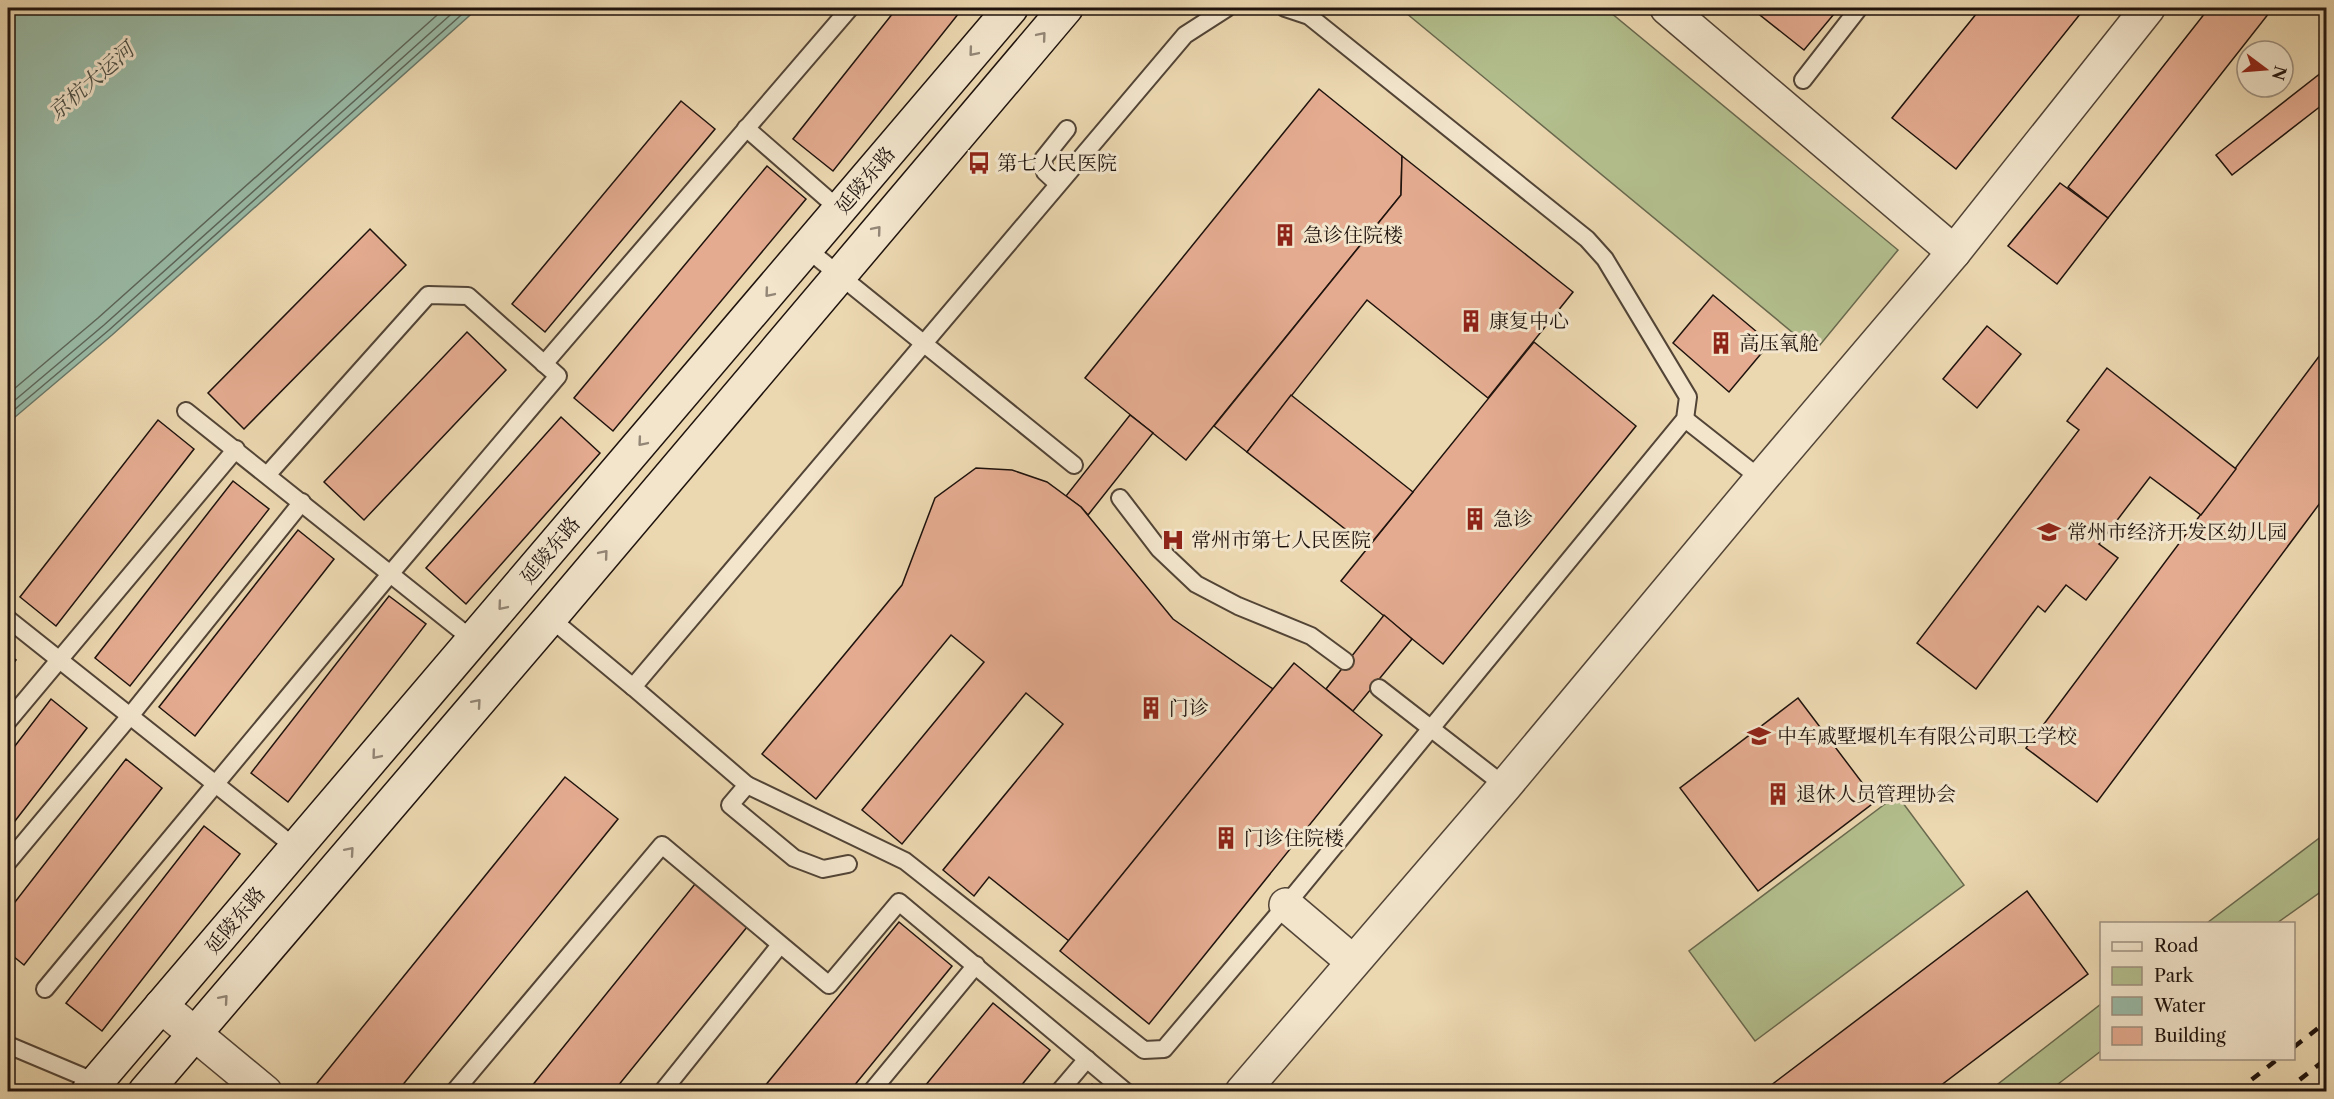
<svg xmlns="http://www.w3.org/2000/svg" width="2334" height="1099" font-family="'Libre Caslon Text','Noto Serif SC',serif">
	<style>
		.green { fill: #b3bf8e; stroke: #69694e; stroke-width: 1.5 }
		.water { fill: #99baa6; stroke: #687769; stroke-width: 1.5 }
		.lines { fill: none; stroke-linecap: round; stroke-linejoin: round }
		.shore { stroke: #5c665a; stroke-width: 1.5 }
		.building { fill: #e4ab90; stroke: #1f130d; stroke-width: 1.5 }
		.lane-casing { stroke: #524436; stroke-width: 20 }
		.street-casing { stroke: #524436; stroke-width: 36 }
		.secondary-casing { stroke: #1f130d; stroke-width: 36 }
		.lane { stroke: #f2e5cc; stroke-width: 16 }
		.street { stroke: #f2e5cc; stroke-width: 33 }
		.secondary { stroke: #f2e5cc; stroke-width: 33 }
		.rail { stroke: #1f130d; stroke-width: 4.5; stroke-dasharray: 10 10; stroke-linecap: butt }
		.oneway { stroke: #938676 }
		.labels { text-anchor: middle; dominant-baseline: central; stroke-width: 6; stroke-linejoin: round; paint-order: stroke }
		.poi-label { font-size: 20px; fill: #1f130d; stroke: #f2e5cc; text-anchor: start }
		.street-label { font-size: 20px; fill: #1f130d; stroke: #f2e5cc }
		.water-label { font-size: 21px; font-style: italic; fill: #4a4d43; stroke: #f2e5cc }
	</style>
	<rect width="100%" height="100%" fill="#ebd7b0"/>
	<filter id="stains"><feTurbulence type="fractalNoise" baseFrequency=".00333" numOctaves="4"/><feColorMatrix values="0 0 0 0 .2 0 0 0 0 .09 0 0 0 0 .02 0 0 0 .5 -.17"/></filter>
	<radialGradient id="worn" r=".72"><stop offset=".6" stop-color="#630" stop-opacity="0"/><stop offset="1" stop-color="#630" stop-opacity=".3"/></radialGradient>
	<g class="green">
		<path d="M1400,8h205l293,242 -83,101z"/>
		<path d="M1897,795l67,90 -209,156 -66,-90z"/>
		<path d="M2326,833v55l-49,35h-70z"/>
		<path d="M2101,1004v47l-52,40h-60z"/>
	</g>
	<path class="water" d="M8,8h470l-366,327 -104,88z"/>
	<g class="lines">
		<g class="shore">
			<path d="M8,394l90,-76 347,-310"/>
			<path d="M8,406l96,-81 354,-317"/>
			<path d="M8,415l101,-85 360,-322"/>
		</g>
	</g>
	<g class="building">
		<path d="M897,8h66l-130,163 -40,-32z"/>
		<path d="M1322,8h13l-5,5z"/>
		<path d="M1751,8h88l-35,42z"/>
		<path d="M1981,8h104l-129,161 -64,-51z"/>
		<path d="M2209,8h64l-165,210 -40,-31z"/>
		<path d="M2326,69v33l-94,73 -16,-20z"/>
		<path d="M1319,89l83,67 -1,39 -215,265 -101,-82z"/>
		<path d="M681,101l34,28 -170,203 -33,-28z"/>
		<path d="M1402,156l171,136 -85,106 -121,-98 -120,152 -33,-26 187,-231z"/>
		<path d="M767,166l39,33 -193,232 -39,-33z"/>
		<path d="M2060,183l48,35 -51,66 -49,-38z"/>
		<path d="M370,229l36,36 -162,164 -36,-36z"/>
		<path d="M1713,295l57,48 -41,49 -56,-49z"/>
		<path d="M1987,326l34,28 -44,54 -34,-29z"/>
		<path d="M467,332l39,38 -142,150 -40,-38z"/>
		<path d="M1534,342l102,84 -193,238 -102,-83z"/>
		<path d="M2326,347v148l-229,307 -71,-54z"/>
		<path d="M2107,368l129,101 -35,46 -51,-38 -51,67 19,14 -32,42 -20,-15 -21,27 -7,-6 -62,83 -59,-46 162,-213 -12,-9z"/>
		<path d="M1291,395l122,97 -45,55 -121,-95z"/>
		<path d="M1130,415l23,18 -65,82 -7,-8 -15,-11z"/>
		<path d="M561,417l39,36 -134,151 -40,-36z"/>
		<path d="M158,420l36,29 -138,177 -36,-29z"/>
		<path d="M976,468l36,2 35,12 34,25 92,112 100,70 -204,252 -80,-64 -15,19 -31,-26 120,-146 -37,-31 -124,151 -40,-34 122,-148 -33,-27 -135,164 -54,-45 140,-169 33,-87z"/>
		<path d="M233,481l36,28 -139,177 -35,-28z"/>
		<path d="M298,530l36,29 -139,177 -36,-29z"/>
		<path d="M389,596l37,28 -138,178 -37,-29z"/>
		<path d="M1384,615l28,24 -59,72 -27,-22z"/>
		<path d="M8,654l8,6 -8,11z"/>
		<path d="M1294,663l88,72 -233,289 -89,-73z"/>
		<path d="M1798,698l78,103 -118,90 -78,-103z"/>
		<path d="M51,699l36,29 -79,102v-75z"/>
		<path d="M126,759l36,29 -138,177 -16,-13v-41z"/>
		<path d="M565,777l53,42 -221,273h-87z"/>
		<path d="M204,826l36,28 -138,177 -36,-28z"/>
		<path d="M695,884l52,43 -134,165h-86z"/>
		<path d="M2027,891l61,83 -156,118h-170z"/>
		<path d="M899,922l53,44 -103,126h-89z"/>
		<path d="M993,1003l57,47 -34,42h-96z"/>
		<path d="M1092,1084l10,8h-16z"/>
	</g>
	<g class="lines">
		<g class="lane-casing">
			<g id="lane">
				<path d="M1803,80l56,-72"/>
				<path d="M746,128l94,82"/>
				<path d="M1058,184l-13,-12 -2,-13 24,-30"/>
				<path d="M807,249l267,216"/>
				<path d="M544,364l306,-356"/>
				<path d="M186,411l287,229"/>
				<path d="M1685,419l76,60"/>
				<path d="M1120,498l39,51 37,35 42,22 73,30 34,25"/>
				<path d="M550,618l83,69"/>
				<path d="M8,619l288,229"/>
				<path d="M1379,688l126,98"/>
				<path d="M8,721l228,-272"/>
				<path d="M747,785l158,76 239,189 20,-1 122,-144 399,-486 3,-22 -83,-138 -18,-20 -278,-223 -24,-8"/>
				<path d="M8,862l122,-146 172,-214"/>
				<path d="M848,864l-25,5 -29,-11 -64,-53 17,-20 -114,-98 552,-652 42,-27"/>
				<path d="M45,989l346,-416 167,-197 -90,-80 -40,-1 -160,179"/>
				<path d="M8,1045l88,37"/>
				<path d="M454,1092l208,-247 167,140 70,-83 227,190"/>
				<path d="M662,1092l118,-147"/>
				<path d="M871,1092l105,-127"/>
				<path d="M1059,1092l28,-33"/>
			</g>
		</g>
		<g class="street-casing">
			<g id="street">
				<path d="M1667,8l287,244"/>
				<path d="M1286,905l66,56"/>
				<path d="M161,1006l104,86"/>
				<path d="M1242,1092l263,-306 256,-307 193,-227 194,-244"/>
			</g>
		</g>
		<g class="secondary-casing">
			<g id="secondary">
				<path d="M88,1092l923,-1084"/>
				<path d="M145,1092l405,-474 516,-610"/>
			</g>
		</g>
		<use href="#lane" class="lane"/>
		<use href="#street" class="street"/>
		<use href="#secondary" class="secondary"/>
		<g class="rail">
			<path d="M2294,1047l32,-25"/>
			<path d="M2236,1092l43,-34"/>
			<path d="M2284,1092l42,-33"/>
		</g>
	</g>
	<defs><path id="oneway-chevron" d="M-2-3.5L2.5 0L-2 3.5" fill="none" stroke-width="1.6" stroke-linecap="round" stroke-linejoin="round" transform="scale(1.5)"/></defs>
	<g class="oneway">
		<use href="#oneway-chevron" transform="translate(1042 36) rotate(-50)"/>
		<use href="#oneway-chevron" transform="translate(973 52) rotate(130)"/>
		<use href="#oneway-chevron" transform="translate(877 230) rotate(-50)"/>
		<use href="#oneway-chevron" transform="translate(769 293) rotate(130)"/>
		<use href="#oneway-chevron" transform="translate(642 442) rotate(130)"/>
		<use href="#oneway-chevron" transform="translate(604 554) rotate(-50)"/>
		<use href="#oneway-chevron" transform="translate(502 606) rotate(130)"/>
		<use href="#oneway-chevron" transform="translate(477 703) rotate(-49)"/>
		<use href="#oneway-chevron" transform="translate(376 755) rotate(130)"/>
		<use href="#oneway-chevron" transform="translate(350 851) rotate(-49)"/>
		<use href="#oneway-chevron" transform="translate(224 999) rotate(-49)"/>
	</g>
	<defs>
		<g id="bus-bare" transform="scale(1.8)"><path d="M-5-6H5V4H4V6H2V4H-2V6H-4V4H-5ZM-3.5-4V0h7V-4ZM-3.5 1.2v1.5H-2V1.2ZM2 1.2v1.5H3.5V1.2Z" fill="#8f2418" stroke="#f2e5cc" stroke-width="2.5" paint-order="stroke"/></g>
		<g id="building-bare" transform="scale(1.8)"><path d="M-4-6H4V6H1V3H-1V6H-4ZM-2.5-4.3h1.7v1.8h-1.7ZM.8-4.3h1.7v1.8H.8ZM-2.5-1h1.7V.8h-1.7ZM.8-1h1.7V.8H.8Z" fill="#8f2418" stroke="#f2e5cc" stroke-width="2.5" paint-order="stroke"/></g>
		<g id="school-bare" transform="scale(1.8)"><path d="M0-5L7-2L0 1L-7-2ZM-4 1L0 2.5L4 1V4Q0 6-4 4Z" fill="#8f2418" stroke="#f2e5cc" stroke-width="2.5" paint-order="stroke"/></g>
		<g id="hospital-bare" transform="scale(1.8)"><path d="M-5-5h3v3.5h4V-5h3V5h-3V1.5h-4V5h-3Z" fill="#8f2418" stroke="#f2e5cc" stroke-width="2.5" paint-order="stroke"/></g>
	</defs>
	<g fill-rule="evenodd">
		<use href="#bus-bare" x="979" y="163"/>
		<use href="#building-bare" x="1285" y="235"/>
		<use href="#building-bare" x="1471" y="321"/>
		<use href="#building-bare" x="1721" y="343"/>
		<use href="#building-bare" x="1475" y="519"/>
		<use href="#school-bare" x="2049" y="532"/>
		<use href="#hospital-bare" x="1173" y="540"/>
		<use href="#building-bare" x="1151" y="708"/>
		<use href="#school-bare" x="1759" y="736"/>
		<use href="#building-bare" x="1778" y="794"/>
		<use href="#building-bare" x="1226" y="838"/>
	</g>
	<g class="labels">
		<g class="poi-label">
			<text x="997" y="163">第七人民医院</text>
			<text x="1303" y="235">急诊住院楼</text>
			<text x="1489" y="321">康复中心</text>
			<text x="1739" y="343">高压氧舱</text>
			<text x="1493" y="519">急诊</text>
			<text x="2067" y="532">常州市经济开发区幼儿园</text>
			<text x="1191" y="540">常州市第七人民医院</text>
			<text x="1169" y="708">门诊</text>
			<text x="1777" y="736">中车戚墅堰机车有限公司职工学校</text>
			<text x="1796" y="794">退休人员管理协会</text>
			<text x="1244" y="838">门诊住院楼</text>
		</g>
		<g class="street-label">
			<text transform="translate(865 180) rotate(-50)">延陵东路</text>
			<text transform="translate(550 550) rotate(-50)">延陵东路</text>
			<text transform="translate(235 920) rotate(-50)">延陵东路</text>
		</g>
		<g class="water-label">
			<text transform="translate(91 81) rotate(-41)">京杭大运河</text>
		</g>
	</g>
	<rect width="2334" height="1099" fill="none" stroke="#ebd7b0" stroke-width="30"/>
	<rect x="9" y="9" width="2316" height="1081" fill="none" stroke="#1f130d" stroke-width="3"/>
	<rect x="15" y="15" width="2304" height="1069" fill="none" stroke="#1f130d" stroke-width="1.5"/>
	<rect x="2100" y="922" width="195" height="138" fill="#f2e5cc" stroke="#9e9180" stroke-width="1.5"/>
	<rect x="2112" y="942" width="30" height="9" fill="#f2e5cc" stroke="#9e9180" stroke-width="1.5"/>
	<text x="2154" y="952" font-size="18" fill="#1f130d">Road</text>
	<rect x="2112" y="967" width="30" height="18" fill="#b3bf8e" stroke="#9e9180" stroke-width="1.5"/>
	<text x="2154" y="982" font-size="18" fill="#1f130d">Park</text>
	<rect x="2112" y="997" width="30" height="18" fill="#99baa6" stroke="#9e9180" stroke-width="1.5"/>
	<text x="2154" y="1012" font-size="18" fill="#1f130d">Water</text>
	<rect x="2112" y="1027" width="30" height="18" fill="#e4ab90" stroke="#9e9180" stroke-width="1.5"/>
	<text x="2154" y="1042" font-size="18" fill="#1f130d">Building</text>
	<g transform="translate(2265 69) rotate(106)"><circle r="28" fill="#f2e5cc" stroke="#9e9180" stroke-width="1.5"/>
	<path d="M0-4.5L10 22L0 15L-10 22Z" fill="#8f2418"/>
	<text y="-9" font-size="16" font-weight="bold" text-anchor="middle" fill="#1f130d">N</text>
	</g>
	<rect width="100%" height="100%" filter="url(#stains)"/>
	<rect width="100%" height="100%" fill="url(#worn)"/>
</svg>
